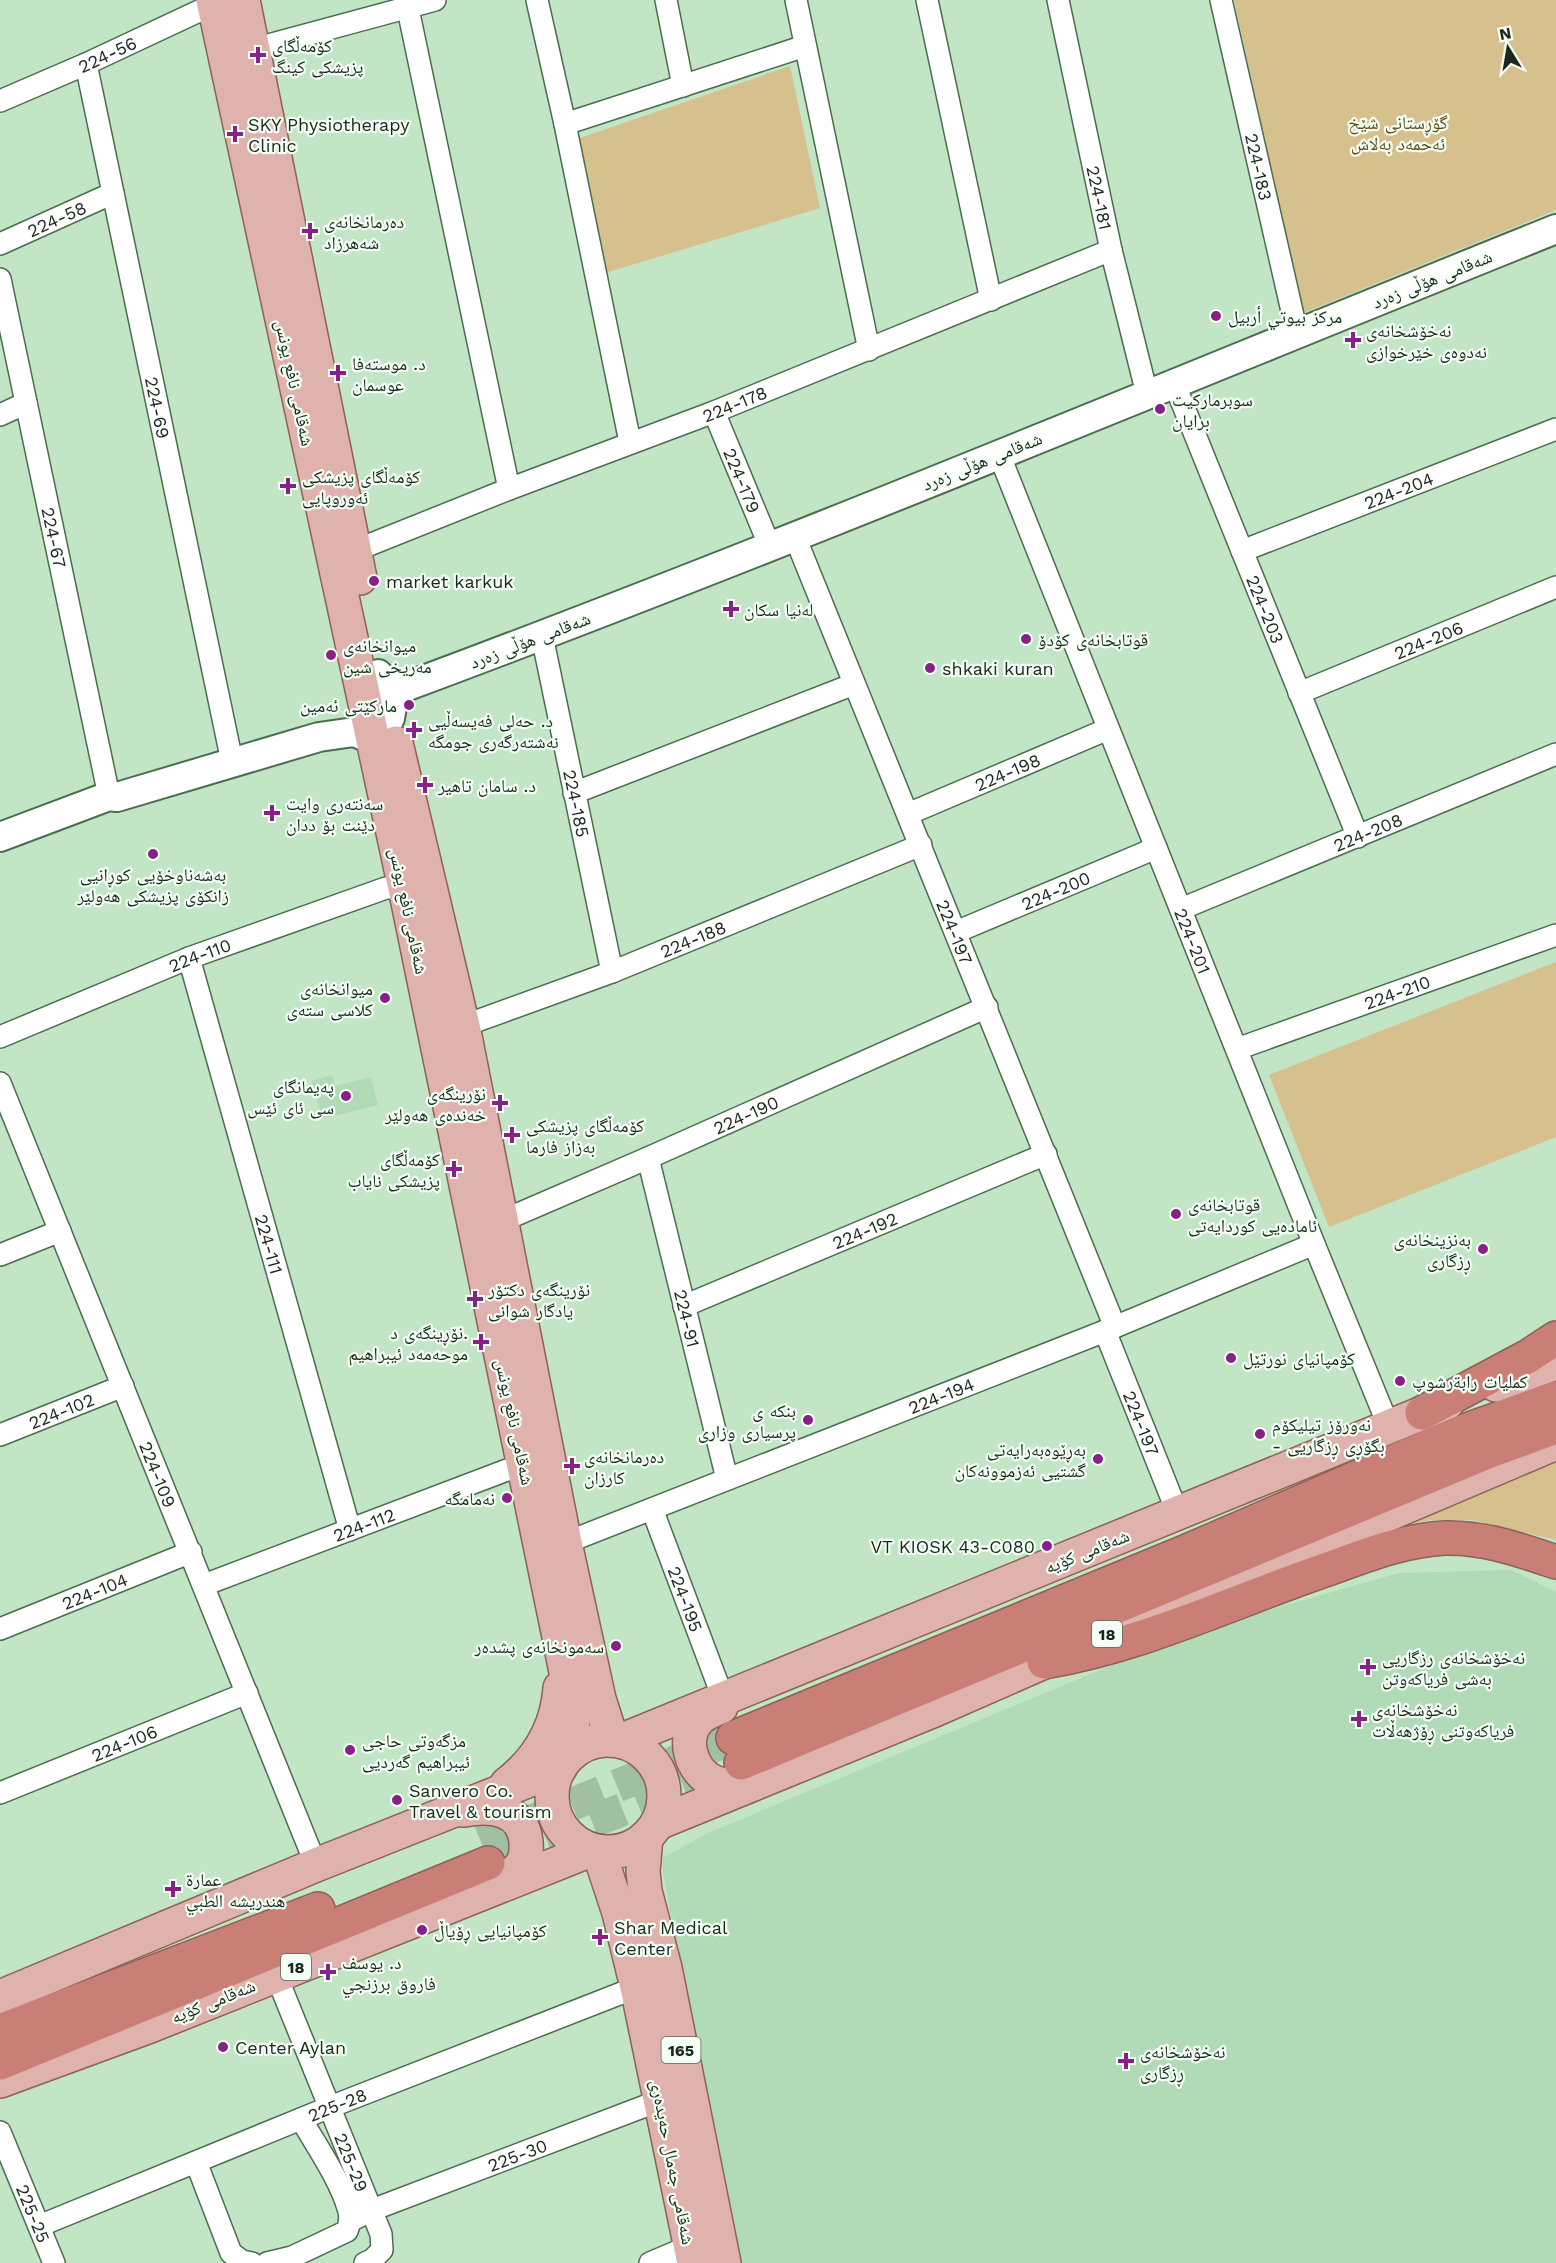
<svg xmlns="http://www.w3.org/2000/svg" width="1556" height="2263" font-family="'Work Sans','Noto Naskh Arabic',sans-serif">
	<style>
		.built { fill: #b1dab6 }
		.green { fill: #d6c08e }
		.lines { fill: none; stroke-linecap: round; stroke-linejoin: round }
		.highway-tunnel { stroke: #a0bfa3; stroke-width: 33; stroke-dasharray: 33 16; stroke-linecap: butt }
		.street-casing { stroke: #4c6c50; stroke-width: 24 }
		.secondary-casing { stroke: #4c6c50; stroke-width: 32 }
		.primary-casing { stroke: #8c6156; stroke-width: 36 }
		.highway-casing { stroke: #8c6156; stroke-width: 36 }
		.street { stroke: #fff; stroke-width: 21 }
		.secondary { stroke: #fff; stroke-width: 28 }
		.primary { stroke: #dfb2ad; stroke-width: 33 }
		.highway { stroke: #c97f76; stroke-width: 33 }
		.poi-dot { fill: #872188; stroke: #f4fff5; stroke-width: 2 }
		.labels { text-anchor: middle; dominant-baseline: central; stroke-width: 4.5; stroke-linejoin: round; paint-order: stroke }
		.shield { fill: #f4fff5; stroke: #5b685d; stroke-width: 1.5 }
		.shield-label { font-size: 16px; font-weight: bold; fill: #1a281c }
		.poi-label { font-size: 18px; fill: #1a281c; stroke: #f4fff5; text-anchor: start }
		.street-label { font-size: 18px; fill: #1a281c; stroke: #f4fff5 }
		.park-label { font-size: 18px; fill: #604b14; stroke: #f4fff5 }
	</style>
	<rect width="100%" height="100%" fill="#c2e5c5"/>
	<g class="built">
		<path d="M332,1075l3,11 36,-9 7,28 -56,14 -10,-38z"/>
		<path d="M1511,1570l45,22v671h-825l-70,-404 47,-26 484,-201 207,-59z"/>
	</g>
	<g class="green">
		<path d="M1234,0h322v210l-253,103z"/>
		<path d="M790,66l30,142 -215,65 -28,-134z"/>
		<path d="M1556,962v175l-227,90 -60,-152z"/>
		<path d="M1550,1462h6v78l-84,-20h-40l-40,6z"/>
	</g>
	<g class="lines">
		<g class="highway-tunnel">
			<path d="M481,1842l252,-104"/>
			<path d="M501,1858l228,-91"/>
		</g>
		<g class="street-casing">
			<g id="street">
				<path d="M537,0l28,124 65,318"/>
				<path d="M666,0l17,86"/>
				<path d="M796,0l73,350"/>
				<path d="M927,0l64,300"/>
				<path id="s1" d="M1058,0l53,250 36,144"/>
				<path id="s2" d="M1221,0l76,333"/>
				<path d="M408,9l101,480"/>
				<path d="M254,49l181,-49"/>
				<path id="s3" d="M86,64l144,688"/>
				<path id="s4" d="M0,101l86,-37 128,-60"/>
				<path d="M565,124l240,-78"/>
				<path id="s5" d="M0,244l113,-51"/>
				<path id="s6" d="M0,279l109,517"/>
				<path id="s7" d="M1174,383l184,454"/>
				<path id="s8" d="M714,412l56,135"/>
				<path d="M0,415l26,-12"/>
				<path id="s9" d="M999,454l315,790 75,183"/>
				<path id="s10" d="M795,537l320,790"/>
				<path id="s11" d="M354,551l155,-62 205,-77 397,-162"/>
				<path id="s12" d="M1242,551l314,-122"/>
				<path id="s13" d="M542,636l70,336"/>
				<path id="s14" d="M1299,693l257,-106"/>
				<path d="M574,793l280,-109"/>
				<path id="s15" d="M908,814l200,-85"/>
				<path id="s16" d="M1181,909l375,-155"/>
				<path id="s17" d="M956,932l200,-84"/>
				<path id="s18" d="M189,958l161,572"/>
				<path id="s19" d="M463,1026l149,-54 309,-127"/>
				<path id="s20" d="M0,1037l189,-79 197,-70h19"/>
				<path id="s21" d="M1237,1049l319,-114"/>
				<path id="s22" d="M0,1083l316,782"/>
				<path id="s23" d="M648,1158l79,321"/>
				<path id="s24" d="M502,1221l146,-63 339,-151"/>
				<path d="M0,1255l60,-24"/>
				<path id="s25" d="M684,1306l362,-152"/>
				<path id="s26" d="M1105,1331l73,183"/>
				<path id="s27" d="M0,1435l123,-49"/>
				<path id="s28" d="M652,1509l68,181"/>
				<path id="s29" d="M565,1543l540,-212 209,-87"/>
				<path id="s30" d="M204,1585l303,-115 17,-1"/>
				<path id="s31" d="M0,1629l191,-77"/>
				<path id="s32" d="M0,1793l247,-100"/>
				<path id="s33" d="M276,1975l105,259 1,16 -10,10 -7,3"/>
				<path id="s34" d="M0,2132l54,131"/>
				<path d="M196,2162l35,91 11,8 10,2"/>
				<path id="s35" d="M350,2221l22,-11 289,-110"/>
				<path id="s36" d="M39,2226l291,-119 307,-120"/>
				<path d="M267,2263l25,-6 55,-26c3,-8 4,-15 1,-23 -8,-28 -32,-63 -47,-89"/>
				<path d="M650,2263l40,-17"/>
			</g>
		</g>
		<g class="secondary-casing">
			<g id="secondary">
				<path d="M378,674c7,10 14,14 27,13 387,-144 768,-304 1151,-458"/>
				<path d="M390,718l3,-17 12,-14"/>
				<path d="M0,837l109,-41 8,1 202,-60 35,-5 18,7"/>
			</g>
		</g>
		<g class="primary-casing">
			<g id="primary">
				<path d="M213,0l192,888 153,744 15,75 -1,46"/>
				<path d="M243,0l117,578"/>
				<path d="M396,743l67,283 102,517 34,156 13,41"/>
				<path d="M1496,1385l60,-22"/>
				<path d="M721,1707c-7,3 -15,6 -21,11 -20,19 -9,54 14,64 11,5 22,3 33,2"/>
				<circle cx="608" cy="1796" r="56"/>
				<path d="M620,1741l827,-338"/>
				<path d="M507,1784c31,-24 50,-56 53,-96"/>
				<path d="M464,1810c26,-5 59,-2 62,32 1,10 -1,20 -8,27 -5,5 -13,10 -20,14"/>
				<path d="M658,1823l279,-114 214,-94 405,-172"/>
				<path d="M646,1837l-3,34 2,20 20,77 59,295"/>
				<path d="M599,1852l20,61 18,74 57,276"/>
				<path d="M0,1997l316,-132 244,-97"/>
				<path d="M0,2081l150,-55 441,-176"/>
			</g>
		</g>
		<g class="highway-casing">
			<g id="highway">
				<path d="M1422,1413l105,-56 29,-19"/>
				<path d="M1044,1662c96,-16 186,-59 278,-91 40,-14 80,-31 123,-33 39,-1 75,12 111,24"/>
				<path d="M733,1738l452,-186 279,-121 92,-33"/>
				<path d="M741,1763l749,-312 66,-24"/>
				<path d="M0,2031l318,-122"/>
				<path d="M0,2063l488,-200"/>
			</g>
		</g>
		<use href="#street" class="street"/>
		<use href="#secondary" class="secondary"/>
		<use href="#primary" class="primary"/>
		<use href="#highway" class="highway"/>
	</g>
	<g class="poi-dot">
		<path d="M255 46h6v6h6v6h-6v6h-6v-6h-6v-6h6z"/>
		<path d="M232 125h6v6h6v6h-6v6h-6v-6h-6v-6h6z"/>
		<path d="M307 222h6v6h6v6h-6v6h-6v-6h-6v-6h6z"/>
		<circle cx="1216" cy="316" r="6"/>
		<path d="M1350 331h6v6h6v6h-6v6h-6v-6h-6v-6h6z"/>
		<path d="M335 364h6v6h6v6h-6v6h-6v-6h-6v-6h6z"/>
		<circle cx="1160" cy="409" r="6"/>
		<path d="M285 477h6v6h6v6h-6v6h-6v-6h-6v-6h6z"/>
		<circle cx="374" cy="581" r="6"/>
		<path d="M728 600h6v6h6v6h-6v6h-6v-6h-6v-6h6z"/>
		<circle cx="1026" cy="639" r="6"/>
		<circle cx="331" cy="655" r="6"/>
		<circle cx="930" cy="668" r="6"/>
		<circle cx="409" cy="705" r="6"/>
		<path d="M411 721h6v6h6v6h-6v6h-6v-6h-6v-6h6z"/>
		<path d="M422 776h6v6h6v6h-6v6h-6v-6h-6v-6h6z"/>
		<path d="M269 804h6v6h6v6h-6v6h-6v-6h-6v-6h6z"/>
		<circle cx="153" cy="854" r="6"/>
		<circle cx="385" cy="998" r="6"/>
		<circle cx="346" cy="1096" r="6"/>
		<path d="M497 1094h6v6h6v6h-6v6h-6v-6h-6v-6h6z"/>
		<path d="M509 1126h6v6h6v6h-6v6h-6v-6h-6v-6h6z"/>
		<path d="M451 1160h6v6h6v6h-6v6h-6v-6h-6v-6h6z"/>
		<circle cx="1176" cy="1214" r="6"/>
		<circle cx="1483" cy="1249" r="6"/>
		<path d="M472 1290h6v6h6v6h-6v6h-6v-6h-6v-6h6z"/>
		<path d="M478 1333h6v6h6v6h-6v6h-6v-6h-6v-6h6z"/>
		<circle cx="1231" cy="1358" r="6"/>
		<circle cx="1400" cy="1381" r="6"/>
		<circle cx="808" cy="1420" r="6"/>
		<circle cx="1260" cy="1434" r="6"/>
		<circle cx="1098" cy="1459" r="6"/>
		<path d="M569 1457h6v6h6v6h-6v6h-6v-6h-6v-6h6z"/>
		<circle cx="507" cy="1498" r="6"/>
		<circle cx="1047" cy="1546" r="6"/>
		<circle cx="616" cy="1646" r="6"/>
		<path d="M1365 1658h6v6h6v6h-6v6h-6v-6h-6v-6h6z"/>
		<path d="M1356 1710h6v6h6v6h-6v6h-6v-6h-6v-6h6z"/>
		<circle cx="350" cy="1750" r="6"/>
		<circle cx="397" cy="1800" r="6"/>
		<path d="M170 1880h6v6h6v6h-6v6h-6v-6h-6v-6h6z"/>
		<circle cx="422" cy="1930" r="6"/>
		<path d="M597 1928h6v6h6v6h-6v6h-6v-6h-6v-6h6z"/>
		<path d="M325 1963h6v6h6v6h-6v6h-6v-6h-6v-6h6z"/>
		<circle cx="223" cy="2047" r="6"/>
		<path d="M1123 2052h6v6h6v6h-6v6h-6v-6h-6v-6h6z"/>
	</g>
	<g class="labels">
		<g class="shield">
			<rect x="1092" y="1621" width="30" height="26" rx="4.5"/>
			<rect x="281" y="1954" width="30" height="26" rx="4.5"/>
			<rect x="661.5" y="2037" width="39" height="26" rx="4.5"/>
		</g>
		<g class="shield-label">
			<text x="1107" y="1634">18</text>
			<text x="296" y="1967">18</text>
			<text x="681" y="2050">165</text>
		</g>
		<g class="poi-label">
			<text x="272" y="45">کۆمەڵگای<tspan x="272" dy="21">پزیشکی کینگ</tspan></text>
			<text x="248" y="124">SKY Physiotherapy<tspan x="248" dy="21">Clinic</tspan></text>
			<text x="324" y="221">دەرمانخانەی<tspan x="324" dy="21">شەهرزاد</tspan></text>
			<text x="1228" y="316">مركز بيوتي أربيل</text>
			<text x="1366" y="330">نەخۆشخانەی<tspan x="1366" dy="21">نەدوەی خێرخوازی</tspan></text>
			<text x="352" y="363">د. موستەفا<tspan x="352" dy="21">عوسمان</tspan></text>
			<text x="1172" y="399">سوبرماركيت<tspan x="1172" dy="21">برايان</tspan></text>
			<text x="302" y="476">کۆمەڵگای پزیشکی<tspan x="302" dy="21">ئەوروپایی</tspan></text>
			<text x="386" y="581">market karkuk</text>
			<text x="744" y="609">لەنیا سکان</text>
			<text x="1038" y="639">قوتابخانەی کۆدۆ</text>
			<text x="343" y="645">میوانخانەی<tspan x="343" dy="21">مەریخی شین</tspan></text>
			<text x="942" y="668">shkaki kuran</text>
			<text x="397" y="705" text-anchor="end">مارکێتی ئەمین</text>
			<text x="428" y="720">د. حەلی فەیسەڵیی<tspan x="428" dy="21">نەشتەرگەری جومگە</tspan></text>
			<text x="438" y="785">د. سامان تاهیر</text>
			<text x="286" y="803">سەنتەری وایت<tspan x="286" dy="21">دێنت بۆ ددان</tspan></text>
			<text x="153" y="874" text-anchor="middle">بەشەناوخۆیی کوڕانیی<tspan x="153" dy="21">زانکۆی پزیشکی هەولێر</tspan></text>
			<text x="373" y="988" text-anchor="end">میوانخانەی<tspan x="373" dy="21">کلاسی ستەی</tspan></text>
			<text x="334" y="1086" text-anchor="end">پەیمانگای<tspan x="334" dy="21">سی ئای ئێس</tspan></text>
			<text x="486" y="1093" text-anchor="end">نۆرینگەی<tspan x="486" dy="21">خەندەی هەولێر</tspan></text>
			<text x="526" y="1125">کۆمەڵگای پزیشکی<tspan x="526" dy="21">بەزاز فارما</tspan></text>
			<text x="440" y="1159" text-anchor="end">کۆمەڵگای<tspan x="440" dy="21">پزیشکی نایاب</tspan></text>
			<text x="1188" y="1204">قوتابخانەی<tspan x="1188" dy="21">ئامادەیی کوردایەتی</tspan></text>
			<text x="1471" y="1239" text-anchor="end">بەنزینخانەی<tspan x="1471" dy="21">ڕزگاری</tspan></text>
			<text x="488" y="1289">نۆرینگەی دکتۆر<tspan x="488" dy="21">یادگار شوانی</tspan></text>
			<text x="468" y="1332" text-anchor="end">نۆڕینگەی د.<tspan x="468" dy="21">موحەمەد ئیبراهیم</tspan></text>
			<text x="1243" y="1358">كۆمپانیای نورتێل</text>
			<text x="1412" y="1381">کملیات رابةرشوپ</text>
			<text x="796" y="1410" text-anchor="end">بنكه ى<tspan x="796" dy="21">پرسيارى وزارى</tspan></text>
			<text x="1272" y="1424">نەورۆز تیلیکۆم<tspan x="1272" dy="21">- بگۆڕی ڕزگاریی</tspan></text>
			<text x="1086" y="1449" text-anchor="end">بەڕێوەبەرایەتی<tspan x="1086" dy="21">گشتیی ئەزموونەکان</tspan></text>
			<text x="584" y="1456">دەرمانخانەی<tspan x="584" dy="21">کارزان</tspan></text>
			<text x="495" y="1498" text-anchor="end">نەمامگە</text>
			<text x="1035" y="1546" text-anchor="end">VT KIOSK 43-C080</text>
			<text x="604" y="1646" text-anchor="end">سەمونخانەی پشدەر</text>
			<text x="1382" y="1657">نەخۆشخانەی رزگاریی<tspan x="1382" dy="21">بەشی فریاکەوتن</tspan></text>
			<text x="1372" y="1709">نەخۆشخانەی<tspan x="1372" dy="21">فریاکەوتنی ڕۆژهەڵات</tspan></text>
			<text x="362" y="1740">مزگەوتی حاجی<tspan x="362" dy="21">ئیبراهیم گەردیی</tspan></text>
			<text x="409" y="1790">Sanvero Co.<tspan x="409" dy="21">Travel &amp; tourism</tspan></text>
			<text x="186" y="1879">عمارة<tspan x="186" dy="21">هندريشه الطبي</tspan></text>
			<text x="614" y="1927">Shar Medical<tspan x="614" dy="21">Center</tspan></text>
			<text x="434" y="1930">کۆمپانیایی ڕۆیاڵ</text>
			<text x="342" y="1962">د. يوسف<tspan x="342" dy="21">فاروق برزنجي</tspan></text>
			<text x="235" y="2047">Center Aylan</text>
			<text x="1140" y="2051">نەخۆشخانەی<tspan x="1140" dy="21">ڕزگاری</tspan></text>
		</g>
		<g class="street-label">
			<text stroke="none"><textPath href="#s4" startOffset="117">224-56</textPath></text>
			<text stroke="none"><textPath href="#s2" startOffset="171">224-183</textPath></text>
			<text stroke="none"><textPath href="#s1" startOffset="202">224-181</textPath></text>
			<text stroke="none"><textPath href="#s5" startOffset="62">224-58</textPath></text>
			<text transform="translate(1432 279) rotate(-22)">شەقامی هۆڵی زەرد</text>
			<text transform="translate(295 383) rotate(78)">شەقامی نافع یونس</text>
			<text stroke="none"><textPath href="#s11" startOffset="408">224-178</textPath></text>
			<text stroke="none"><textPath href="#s3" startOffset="351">224-69</textPath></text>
			<text transform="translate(982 461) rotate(-22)">شەقامی هۆڵی زەرد</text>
			<text stroke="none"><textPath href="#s8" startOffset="74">224-179</textPath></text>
			<text stroke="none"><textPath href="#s12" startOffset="168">224-204</textPath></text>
			<text stroke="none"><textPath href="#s6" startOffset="264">224-67</textPath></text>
			<text stroke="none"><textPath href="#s7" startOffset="244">224-203</textPath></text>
			<text transform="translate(530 640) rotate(-21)">شەقامی هۆڵی زەرد</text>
			<text stroke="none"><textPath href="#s14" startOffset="140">224-206</textPath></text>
			<text stroke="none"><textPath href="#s15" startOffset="108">224-198</textPath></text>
			<text stroke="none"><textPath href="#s13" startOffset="171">224-185</textPath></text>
			<text stroke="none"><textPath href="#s16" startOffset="202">224-208</textPath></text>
			<text stroke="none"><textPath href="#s17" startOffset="108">224-200</textPath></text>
			<text transform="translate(409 911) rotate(78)">شەقامی نافع یونس</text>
			<text stroke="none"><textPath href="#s10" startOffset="426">224-197</textPath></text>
			<text stroke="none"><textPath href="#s19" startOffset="246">224-188</textPath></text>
			<text stroke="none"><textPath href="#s9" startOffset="524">224-201</textPath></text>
			<text stroke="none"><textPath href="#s20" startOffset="216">224-110</textPath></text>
			<text stroke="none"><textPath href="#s21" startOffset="170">224-210</textPath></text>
			<text stroke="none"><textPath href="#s24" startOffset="266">224-190</textPath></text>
			<text stroke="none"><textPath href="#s25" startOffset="196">224-192</textPath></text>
			<text stroke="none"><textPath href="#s18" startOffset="297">224-111</textPath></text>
			<text stroke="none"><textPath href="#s23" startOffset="165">224-91</textPath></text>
			<text stroke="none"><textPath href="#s29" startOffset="404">224-194</textPath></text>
			<text stroke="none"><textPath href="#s27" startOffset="66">224-102</textPath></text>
			<text transform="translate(515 1422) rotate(78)">شەقامی نافع یونس</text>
			<text stroke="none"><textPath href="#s26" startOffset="99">224-197</textPath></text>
			<text stroke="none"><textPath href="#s22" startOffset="422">224-109</textPath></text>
			<text stroke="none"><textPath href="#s30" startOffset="171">224-112</textPath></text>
			<text transform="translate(1087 1551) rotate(-22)">شەقامی کۆیە</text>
			<text stroke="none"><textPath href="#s31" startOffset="102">224-104</textPath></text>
			<text stroke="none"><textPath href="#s28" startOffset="96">224-195</textPath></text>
			<text stroke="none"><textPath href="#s32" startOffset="134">224-106</textPath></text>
			<text transform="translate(213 2001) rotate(-22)">شەقامی کۆیە</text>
			<text stroke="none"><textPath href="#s36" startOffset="322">225-28</textPath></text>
			<text stroke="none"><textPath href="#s35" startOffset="180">225-30</textPath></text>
			<text stroke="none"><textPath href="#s33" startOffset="202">225-29</textPath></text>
			<text transform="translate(673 2162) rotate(79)">شەقامی جەمال حەیدەری</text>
			<text stroke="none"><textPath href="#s34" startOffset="88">225-25</textPath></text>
		</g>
		<g class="park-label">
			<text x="1398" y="122">گۆڕستانی شێخ<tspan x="1398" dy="21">ئەحمەد بەلاش</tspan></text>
		</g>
	</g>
	<g transform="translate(1508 48) rotate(349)" stroke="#f4fff5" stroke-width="4.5" paint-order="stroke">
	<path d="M0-4.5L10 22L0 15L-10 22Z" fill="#1a281c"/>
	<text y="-9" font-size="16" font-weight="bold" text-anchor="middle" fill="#1a281c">N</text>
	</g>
</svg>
